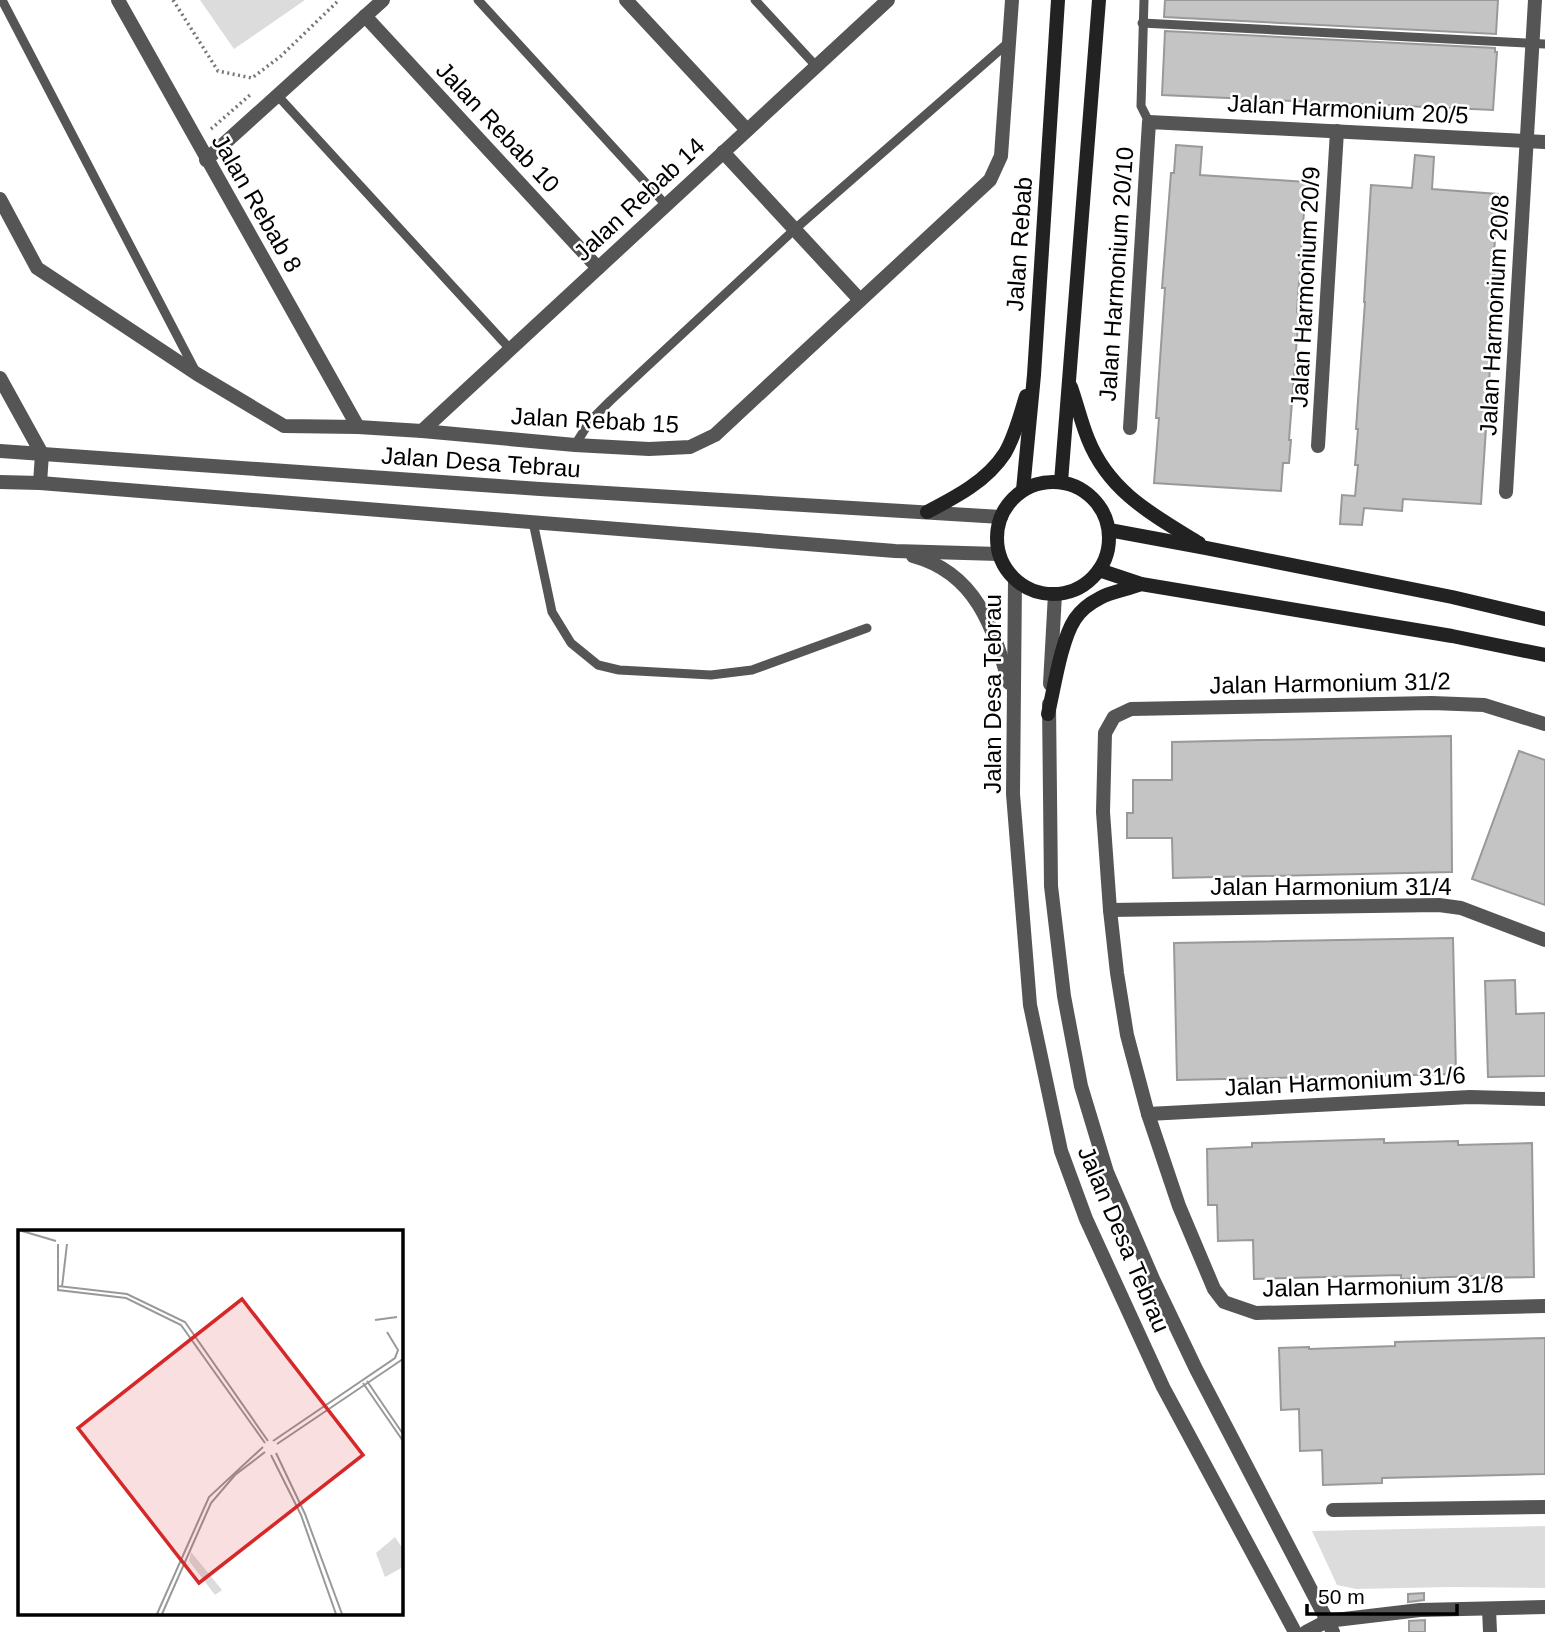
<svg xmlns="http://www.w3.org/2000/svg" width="1545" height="1632" font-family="Helvetica,sans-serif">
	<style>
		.green { fill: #dcdcdc }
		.building { fill: #c4c4c4; stroke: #999; stroke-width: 2 }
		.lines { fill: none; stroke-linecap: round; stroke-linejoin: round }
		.path { stroke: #777; stroke-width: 3.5; stroke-dasharray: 2 3.5; stroke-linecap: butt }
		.service { stroke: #555; stroke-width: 9 }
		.minor { stroke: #555; stroke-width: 14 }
		.tertiary { stroke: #555; stroke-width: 14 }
		.secondary { stroke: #222; stroke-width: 14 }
		.labels { text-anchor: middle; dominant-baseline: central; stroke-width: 5; stroke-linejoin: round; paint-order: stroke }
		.street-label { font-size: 24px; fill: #000; stroke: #fff }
		.inset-road { fill: none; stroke: #999; stroke-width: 2 }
		.view { fill: #d62828; fill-opacity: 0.15; stroke: #d62828; stroke-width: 3.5 }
		.inset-edge { fill: none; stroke: #000; stroke-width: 3.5 }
	</style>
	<rect width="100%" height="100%" fill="#fff"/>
	<g class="green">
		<path d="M200,0h105l-71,49z"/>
		<path d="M1545,1526v62l-95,-1 -94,2 -19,-4 -25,-54z"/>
	</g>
	<g class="building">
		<path d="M1165,0h333l-2,34 -332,-17z"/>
		<path d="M1165,31l330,17v4h2l-4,58 -331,-15z"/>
		<path d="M1176,145l26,2 -2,28 106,7 -9,130h2l-10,128h2l-2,23h-6l-2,28 -127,-8 5,-65h-3l9,-130h-3l9,-115h3z"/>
		<path d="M1415,155l19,2 -2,32 66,5 -4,60h2l-5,68h2l-12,182 -78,-5 -1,12 -38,-3 -2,17 -22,-1 2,-29 13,1 3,-31h-3l3,-36h-2l9,-127h-1l7,-117 41,3z"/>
		<path d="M1451,736l1,136 -279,6 -1,-40h-45v-25h6v-33h39v-38z"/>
		<path d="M1519,751l26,9v145l-73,-26z"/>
		<path d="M1453,938l3,136 -279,6 -3,-137z"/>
		<path d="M1515,980l1,34 29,-1v63l-57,1 -3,-96z"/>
		<path d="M1384,1139v4l74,-2v4l74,-2 2,134 -59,1v-2l-74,3v-4l-147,4 -1,-39 -35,1 -1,-36h-9l-1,-56 45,-2v-4z"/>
		<path d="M1545,1338v136l-163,4v5l-59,2 -1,-35 -22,1 -1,-42 -18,1 -2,-62 30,-1v2l86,-3v-4z"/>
		<path d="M1424,1593v7l-16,2v-8z"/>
		<path d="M1425,1620v12h-16v-11z"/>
	</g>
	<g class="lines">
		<g class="path">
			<path d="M173,0l45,71 34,7 29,-22 58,-56"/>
			<path d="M211,129l39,-34"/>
		</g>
		<g class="service">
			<path d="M2,0l194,372"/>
			<path d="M478,0l188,205"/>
			<path d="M755,0l61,66"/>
			<path d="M1144,0l-3,106 8,16"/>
			<path d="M1142,23l403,21"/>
			<path d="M277,95l233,254"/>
			<path d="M575,445l15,-24 20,-20 185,-172 214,-187"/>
			<path d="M533,522l19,90 19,31 27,22 21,5 92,5 41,-5 115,-42"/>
		</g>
		<g class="minor">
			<path d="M118,0l240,427"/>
			<path d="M626,0l121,130"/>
			<path d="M365,16l233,252"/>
			<path d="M723,152l137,148"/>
			<path d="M206,160l177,-160"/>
			<path d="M0,199l37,69 160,106 87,52 74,1 64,4 153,14 74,4 41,-2 25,-12 275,-255 11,-24 11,-156"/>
			<path d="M0,378l42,76 -2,29"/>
			<path d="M1130,428l19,-306 396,20"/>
			<path d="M422,431l466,-431"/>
			<path d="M1318,446l19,-315"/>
			<path d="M1506,492l29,-492"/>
			<path d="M1545,724l-61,-19 -52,-2 -301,6 -17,8 -9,16 -2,79 7,98 7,63 10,62 21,79 31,92 35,83 10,13 32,11 289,-7"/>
			<path d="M1110,910l329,-5 22,3 84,32"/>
			<path d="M1148,1114l322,-17 75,2"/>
			<path d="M1333,1510l212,-3"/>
			<path d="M1489,1609l1,23"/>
			<path d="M1306,1632l21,-11 93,-11 125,-3"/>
		</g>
		<g class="tertiary">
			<path d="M0,451l540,38 461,28"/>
			<path d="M0,482l40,1 855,68 104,3"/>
			<path d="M913,556c63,17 80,71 96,127"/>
			<path d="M1015,580l-2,214 17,211 31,146 25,68 77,168 132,245"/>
			<path d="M1050,684l5,-90"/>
			<path d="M1049,704l2,182 13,110 17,90 26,86 46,107 43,90 137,263"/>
		</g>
		<g class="secondary">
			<path d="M1071,387c6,17 10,35 17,52 21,53 65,76 111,104"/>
			<circle cx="1053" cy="538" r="56"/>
			<path d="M1061,482l38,-482"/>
			<path d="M1023,490l11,-115 24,-375"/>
			<path d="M927,512c29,-15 60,-31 78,-59 10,-17 15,-38 21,-57"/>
			<path d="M1109,530l97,18 246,49 93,22"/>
			<path d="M1099,570l42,14 311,52 93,19"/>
			<path d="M1048,714c6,-25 13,-74 27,-95 6,-9 15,-16 25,-21 12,-7 28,-8 41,-14"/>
		</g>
	</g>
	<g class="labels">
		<g class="street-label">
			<text transform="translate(1348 109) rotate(3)">Jalan Harmonium 20/5</text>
			<text transform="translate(498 127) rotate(47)">Jalan Rebab 10</text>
			<text transform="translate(639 199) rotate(-43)">Jalan Rebab 14</text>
			<text transform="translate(257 203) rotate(60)">Jalan Rebab 8</text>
			<text transform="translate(1019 244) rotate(-86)">Jalan Rebab</text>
			<text transform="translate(1116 274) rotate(-86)">Jalan Harmonium 20/10</text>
			<text transform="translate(1305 287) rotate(-87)">Jalan Harmonium 20/9</text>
			<text transform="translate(1494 315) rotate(-87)">Jalan Harmonium 20/8</text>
			<text transform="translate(595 420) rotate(3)">Jalan Rebab 15</text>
			<text transform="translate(481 462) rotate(4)">Jalan Desa Tebrau</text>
			<text transform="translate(1330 683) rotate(-1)">Jalan Harmonium 31/2</text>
			<text transform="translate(992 694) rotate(-90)">Jalan Desa Tebrau</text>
			<text x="1331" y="886">Jalan Harmonium 31/4</text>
			<text transform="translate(1345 1081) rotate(-3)">Jalan Harmonium 31/6</text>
			<text transform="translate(1124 1239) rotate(67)">Jalan Desa Tebrau</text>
			<text transform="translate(1383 1286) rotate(-1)">Jalan Harmonium 31/8</text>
		</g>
	</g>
	<g transform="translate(18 1230)">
		<rect width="385" height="385" fill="#fff"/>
		<path d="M377,307l8,12v18l-18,10 -9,-24zM173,322l31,38 -7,5 -26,-34z" fill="#dcdcdc"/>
		<path class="inset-road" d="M4,1l34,10M40,14v46l68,8 55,27 84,118M40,56l69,8 58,28 83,119M44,57l5,-43M357,90l22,-3M349,151l36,53M345,153l40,58M255,211l122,-83 3,-8 -11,-18M259,214l126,-85M258,223l29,61 37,100M253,225l30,60 35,99M139,384l52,-117 54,-50M144,384l49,-111 24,-28 30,-23"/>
		<path class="view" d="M224,69l121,156 -164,128 -121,-155z"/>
		<rect width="385" height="385" class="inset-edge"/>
	</g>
	<path d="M1307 1604v10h150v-10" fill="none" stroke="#000000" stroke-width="3.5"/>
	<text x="1318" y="1604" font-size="21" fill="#000000" stroke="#ffffff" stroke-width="5" paint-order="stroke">50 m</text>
</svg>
